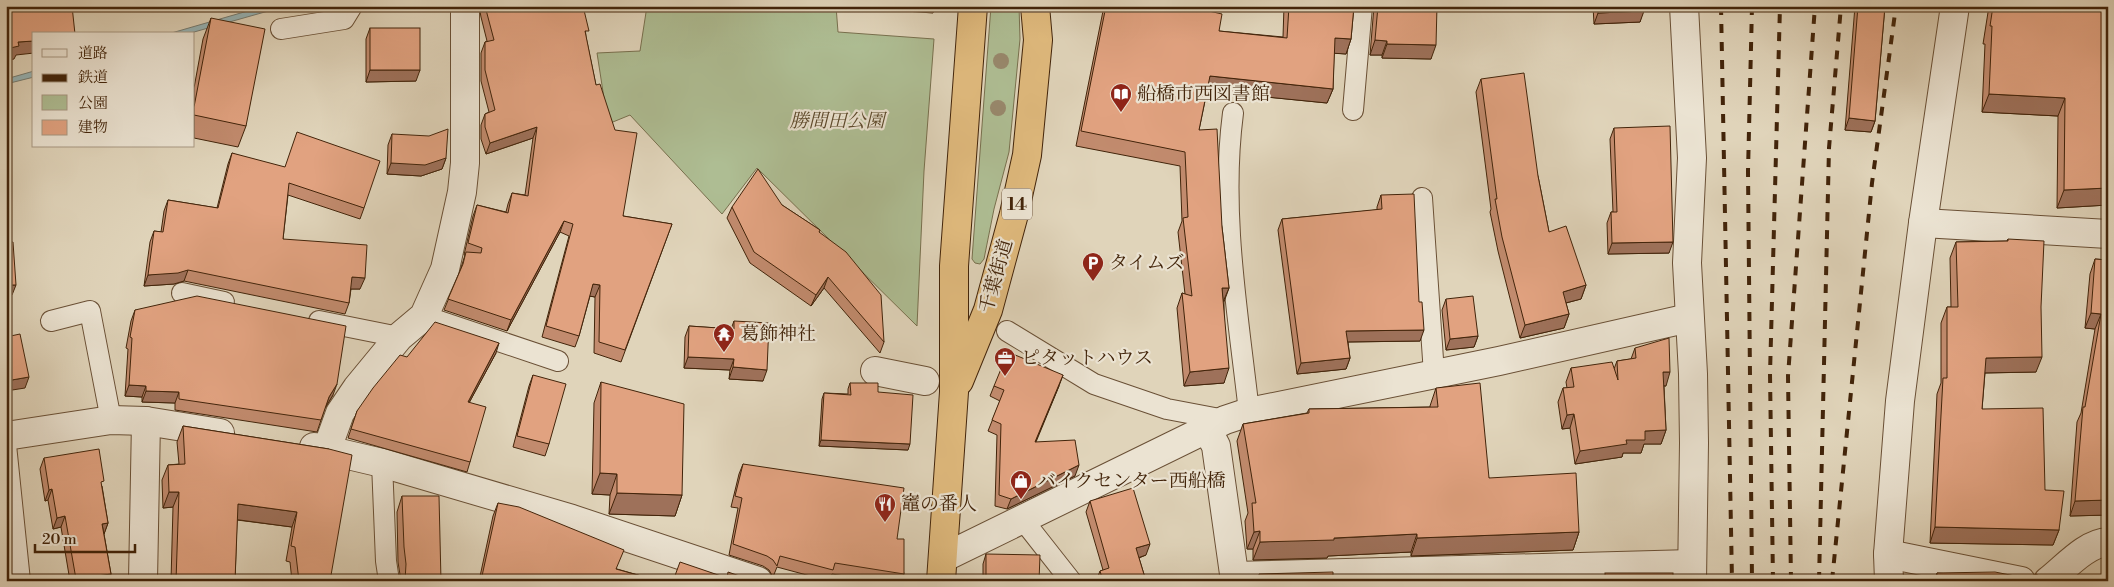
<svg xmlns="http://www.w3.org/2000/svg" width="2114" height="587" font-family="'Libre Bodoni','Noto Serif JP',serif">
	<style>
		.green { fill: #aebd93; stroke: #78704e }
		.water { fill: #97b6b9; stroke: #757c73 }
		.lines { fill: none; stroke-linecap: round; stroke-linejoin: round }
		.service-casing { stroke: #6a5036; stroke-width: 22 }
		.pedestrian-casing { stroke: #6a5036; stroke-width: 30 }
		.minor-casing { stroke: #6a5036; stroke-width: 30 }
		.tertiary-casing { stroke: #6a5036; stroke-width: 30 }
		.trunk-casing { stroke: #42240a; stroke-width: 30 }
		.service { stroke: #ebe3d2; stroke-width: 20 }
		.pedestrian { stroke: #ebe3d2; stroke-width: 28 }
		.minor { stroke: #ebe3d2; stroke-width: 28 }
		.tertiary { stroke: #ebe3d2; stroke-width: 28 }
		.trunk { stroke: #e0ba7d; stroke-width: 28 }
		.rail { stroke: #42240a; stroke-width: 4; stroke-dasharray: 9 9; stroke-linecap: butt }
		.tree { fill: #98886c }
		.wall { fill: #c28b6e; stroke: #42240a }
		.shaded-wall { fill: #9e715a; stroke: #42240a }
		.building { fill: #e1a280; stroke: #42240a }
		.labels { text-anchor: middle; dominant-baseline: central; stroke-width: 4.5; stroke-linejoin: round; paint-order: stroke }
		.shield { fill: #ebe3d2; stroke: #755d46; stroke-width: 1 }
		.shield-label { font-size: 18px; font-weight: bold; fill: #42240a }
		.poi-label { font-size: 19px; fill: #42240a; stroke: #ebe3d2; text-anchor: start }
		.park-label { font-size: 19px; font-style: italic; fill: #5d4a2c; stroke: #ebe3d2 }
		.street-label { font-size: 19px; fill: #42240a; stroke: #ebe3d2 }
	</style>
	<rect width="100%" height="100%" fill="#e0d4ba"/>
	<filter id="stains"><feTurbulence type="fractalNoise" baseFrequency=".004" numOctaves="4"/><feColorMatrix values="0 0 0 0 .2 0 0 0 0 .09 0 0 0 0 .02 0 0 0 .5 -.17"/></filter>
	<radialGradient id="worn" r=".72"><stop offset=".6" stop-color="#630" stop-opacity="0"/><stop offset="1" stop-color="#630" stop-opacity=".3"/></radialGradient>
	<g class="green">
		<path d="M647,6h189l2,26 96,7 -10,132 -7,155 -160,-158 -35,46 -92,-99 -22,9 -11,-71 43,-2z"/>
		<path d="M991,6h28l1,33 -11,113 -15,57 -10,50 -4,5 -5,-1 -3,-4z"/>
	</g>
	<g class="water">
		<path d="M265,6h21l-99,28h-19z"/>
		<path d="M34,71v6l-28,7v-5z"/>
	</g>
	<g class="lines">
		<g class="service-casing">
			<g id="service">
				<path d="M281,29l63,-10 8,-13"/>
				<path d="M1353,110l9,-104"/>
				<path d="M1233,113c-13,100 5,200 16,299"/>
				<path d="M1422,198l12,176"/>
				<path d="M182,293l42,9"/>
				<path d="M424,316l134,45"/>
				<path d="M51,321l39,-10 21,109"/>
				<path d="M319,321l80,16"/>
				<path d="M1007,331l87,53 73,25 58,11"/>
				<path d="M6,445l14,136"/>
				<path d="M382,463l4,98 3,20"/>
				<path d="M1023,520l48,61"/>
			</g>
		</g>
		<g class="pedestrian-casing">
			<path id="pedestrian" d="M875,371l50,10"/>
		</g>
		<g class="minor-casing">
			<g id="minor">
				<path d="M1684,6l8,152 -5,105 6,111 1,69 -2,138"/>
				<path d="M1923,223l185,11"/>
				<path d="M1207,429l9,17 19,135"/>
				<path d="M6,436l105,-16 35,1 74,12"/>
				<path d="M314,447l68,16 190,56 186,62"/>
				<path d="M327,449l13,-36 17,-25 42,-51 25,-21 21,-47 17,-77 3,-29v-157"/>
				<path d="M1888,554l133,27"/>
				<path d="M943,558l282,-138 24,-8 250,-51 190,-43"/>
				<path d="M1235,576l457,-12"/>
				<path d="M143,581l3,-160"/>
				<path d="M2048,581c17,-13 38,-38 60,-39"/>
			</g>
		</g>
		<g class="tertiary-casing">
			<path id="tertiary" d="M1889,581l-1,-27 12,-153 23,-178 32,-217"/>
		</g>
		<g class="trunk-casing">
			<g id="trunk">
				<path d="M959,381l29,-71 26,-96 13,-59 11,-115 -3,-34"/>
				<path d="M941,581l13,-189v-126l19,-260"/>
			</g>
		</g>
		<use href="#service" class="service"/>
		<use href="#pedestrian" class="pedestrian"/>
		<use href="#minor" class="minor"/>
		<use href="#tertiary" class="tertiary"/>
		<use href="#trunk" class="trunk"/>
		<g class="rail">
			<path d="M1721,6l11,575"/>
			<path d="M1752,6l-4,165 4,410"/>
			<path d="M1773,581l-3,-207 10,-368"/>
			<path d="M1791,581l-3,-205 27,-370"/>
			<path d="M1819,581l10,-433 12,-142"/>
			<path d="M1832,581l40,-398 24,-177"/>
		</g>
	</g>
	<g class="tree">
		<circle cx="1001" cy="61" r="8"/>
		<circle cx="998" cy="108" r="8"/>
	</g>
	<g class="wall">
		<path d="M479,6h104l3,31 37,179 49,8 -51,138 -27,-9 1,-56 -5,-1 -11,40 -4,11 -33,-10 27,-101 -9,-4 -53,99 -63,-21 16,-39 5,-16h-1l9,-39 4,-11 29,7 2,-8 4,-11 13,2 8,-57 -47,16 -5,-15v-14l4,-11 4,-2 -8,-31v-28l4,-11 2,-1 -6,-24z"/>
		<path d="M1104,6h83l32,25 64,6 1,-31h70l-3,33 -5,15 -12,-1 -1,36 -6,14 -120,-12 -8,39 23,97 7,61 -5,14v81l-40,3 -7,-78 5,-15 3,1 -7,-62 4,-11 -2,-55 -104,-20z"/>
		<path d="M1374,6h63l-6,53 -49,-1v-3h-12z"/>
		<path d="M1593,6h51l-4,16 -46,2z"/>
		<path d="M1855,6h30l-10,115 -4,11 -26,-2z"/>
		<path d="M1989,6h119v199l-51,3 1,-92 -76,-4 3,-68h-2z"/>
		<path d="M211,18l35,108 -8,21 -44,-9v-50l9,-49z"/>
		<path d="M370,28l46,53 -50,1v-43z"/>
		<path d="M1481,79l57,97 11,56 37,53 -5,14 -15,4 3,11 -5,14 -44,10 -22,-87 -8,-39 1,-3 -15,-117z"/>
		<path d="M1614,128l55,125 -61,1 -1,-31 4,-11h2l-3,-73z"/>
		<path d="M392,134l54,24 -4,11 -21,7 -34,-2 1,-29z"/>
		<path d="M232,153l132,55 -4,11 -72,-24 -5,44 77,50h-9l-2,14 -4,11 -161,-33 -10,3 -30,2 6,-44 4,-11 7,1 3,-21 4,-11 49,8 11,-44z"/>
		<path d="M1381,195l39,146 -72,1 2,16 -4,11 -49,5 -19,-144 4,-11 95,-9v-3z"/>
		<path d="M782,205l38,25 -1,2 65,110 -4,11 -56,-65 -13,18 -61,-43 -23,-45 5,-11z"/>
		<path d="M2008,239l28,133 -51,1 -3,36 63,81 14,40 -6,15 -123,-2 7,-149 4,-11v-60l6,-16h4l-1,-49 6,-16 51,-1z"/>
		<path d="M2095,259l13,1v255l-38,1 7,-94 4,-9 14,-84 -10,-1 5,-54z"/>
		<path d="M1446,299l32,37 -4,11 -28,3 -4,-40z"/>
		<path d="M135,310l198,85 -8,13 -8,24 -142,-22v-7l-33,-1v-5l-17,-1 3,-47 -2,-1 5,-27z"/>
		<path d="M734,321l29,60 -34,-2 1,-9 -46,-2 1,-31 4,-11 42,3z"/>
		<path d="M1635,348l31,38h-2l2,44 -5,14h-17l-3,9h-18l-1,4 -47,7 -5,-36 -8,1 -4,-27 5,-14h4l-1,-6 5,-14 43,1 3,-8 14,-2z"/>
		<path d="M496,353l-27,50 1,59 -3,10 -119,-34 9,-27 50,-54z"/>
		<path d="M533,375l16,69 -4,12 -32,-9 16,-61z"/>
		<path d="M601,382l81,113 -7,21 -66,-2 1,-19 -18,-1 2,-91z"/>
		<path d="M850,383l28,9 30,58 -89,-4 3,-47 2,-6 24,1v-5z"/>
		<path d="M994,386h65l-23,56 39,34 -68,33 -12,-3 2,-71 -9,-4 12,-30 -10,-5z"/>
		<path d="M1436,388l53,90 90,54 -6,18 -162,6v-4l-83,4 -1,2 -74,2v-11h-6l-2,-28 3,-8 -11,-72 6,-17 64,-11 2,-4 121,-2v-1z"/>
		<path d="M183,426l146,23 1,132h-38l-2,-19 -4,-1 6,-34 -55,-7 -2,61h-64l2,-74 -10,1 -1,-28 6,-15 11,-1 -2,-22z"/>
		<path d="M44,458l58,28 6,37 -4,11 7,40 -3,7h-38l-9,-54 -8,2 -5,-29 -3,1 -5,-32z"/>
		<path d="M743,464l154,75 7,35 -2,7h-27l-43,-7 -3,7 -52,-14 -4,10 -4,-7 -6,-4 -34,-11 9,-47 -7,-1 8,-33z"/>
		<path d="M402,496l39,85h-40l-3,-19 -1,-50z"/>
		<path d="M1090,501l56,54 -7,3 7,23h-50l4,-10 3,-1 -17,-58z"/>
		<path d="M498,503l119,66 42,12h-180l14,-65z"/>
		<path d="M986,554l53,27h-56v-17z"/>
		<path d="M1937,573l100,8h-103z"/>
	</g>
	<g class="shaded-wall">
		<path d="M851,6h85l-3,7 -82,-6z"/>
		<path d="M1644,11l-4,11 -46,2 4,-11z"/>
		<path d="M1335,38l16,1 -5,15 -16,-1z"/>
		<path d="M1375,40l12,1 -5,14h-12z"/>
		<path d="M34,41v12l-18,2 -2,4 -8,2v-12l12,-7z"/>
		<path d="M1387,44l49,1 -5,14 -49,-1z"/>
		<path d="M370,70h50l-4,11 -50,1z"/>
		<path d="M1210,76l123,13 -6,14 -122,-12z"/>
		<path d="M1989,94l76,4 -7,18 -76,-4z"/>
		<path d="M1849,118l26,3 -4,11 -26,-2z"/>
		<path d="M537,127l-4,11 -47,16 4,-11z"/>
		<path d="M446,158l-4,11 -21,7 -34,-2 4,-11z"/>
		<path d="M2108,188v17l-51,3 7,-18z"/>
		<path d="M564,221l-4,11 -53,99 4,-11z"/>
		<path d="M1673,242l-4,11 -61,1 4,-11z"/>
		<path d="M188,270l-4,11 -10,3 -30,2 4,-11z"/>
		<path d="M352,277l13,1 -5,11h-12z"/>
		<path d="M828,277l-4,11 -13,18 5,-11z"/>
		<path d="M593,284l7,1 -5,12 -6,-1z"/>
		<path d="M6,285h10l-4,10h-6z"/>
		<path d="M1586,285l-5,14 -23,6 5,-13z"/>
		<path d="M1222,288h7l-6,14z"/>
		<path d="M2091,313l10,1 -6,15 -10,-1z"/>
		<path d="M1569,314l-5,14 -44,10 5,-13z"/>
		<path d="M1424,330l-4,11 -78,1 4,-11z"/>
		<path d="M1478,336l-4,11 -28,3 4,-11z"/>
		<path d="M499,343l-3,10 -32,59 4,-10z"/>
		<path d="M688,357l46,2 -4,11 -46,-2z"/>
		<path d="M2042,357l-6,15 -56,1 6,-15z"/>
		<path d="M1350,358l-4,11 -49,5 4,-11z"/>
		<path d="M733,367l34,3 -4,11 -34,-2z"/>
		<path d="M1229,368l-5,15 -40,3 6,-14z"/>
		<path d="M1663,372h7l-4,14 -7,-1z"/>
		<path d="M1063,375l-4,11 -28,66 4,-10z"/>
		<path d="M29,377l-4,11 -19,3v-10z"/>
		<path d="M337,384l-4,11 -8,13 4,-11z"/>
		<path d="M129,385l17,1 -4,11 -17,-1z"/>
		<path d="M146,391l33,1 -4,11 -33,-1z"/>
		<path d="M1574,414l-4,14 -8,1 5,-14z"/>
		<path d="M1666,430l-5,14h-17l-3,9h-18l-1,4 -47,7 5,-13 46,-11 19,-9z"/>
		<path d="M821,440l89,4 -2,6 -89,-4z"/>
		<path d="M1079,465l-4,11 -68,33 4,-10z"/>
		<path d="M600,473l17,1 -7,21 -18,-1z"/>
		<path d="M52,489l-4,11 -3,1 4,-11z"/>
		<path d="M169,492h10l-6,15 -10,1z"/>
		<path d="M617,493l65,2 -7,21 -66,-2z"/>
		<path d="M2108,500v15l-38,1 5,-15z"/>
		<path d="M238,504l59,8 -5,15 -60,-8z"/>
		<path d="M65,516l-4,11 -8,2 4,-11z"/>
		<path d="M108,523l-4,11 -2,-10z"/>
		<path d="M1935,527l124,3 -6,15 -123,-2z"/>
		<path d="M1260,531l-7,18h-6l7,-17z"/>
		<path d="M1579,532l-6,18 -162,6 6,-18z"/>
		<path d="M1417,534l-6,18 -83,4 -1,2 -74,2 7,-18z"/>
		<path d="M1150,544l-4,11 -14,5 4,-12z"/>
		<path d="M111,574l-3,7h-33l1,-2z"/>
	</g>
	<g class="building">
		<path d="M6,6h66l3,28h-41v7l-16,1 1,4 -13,3z"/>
		<path d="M485,6h98l6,25h-4l11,54 4,-1 15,46 22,3 -14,83 49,8 -47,126 -26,-8 1,-57 -7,-1 -14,52 -33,-10 27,-102 -9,-3 -53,99 -63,-21 15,-35 3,-12 15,1 1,-5 -14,-5 9,-38 31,8 4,-20 16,3 9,-69 -47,16 -5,-16v-13l10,-4 -10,-40v-28l9,-2z"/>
		<path d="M1106,6h81l35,8 -3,17 68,7 2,-32h65l-3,33 -16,-1 -2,51 -123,-13 -11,54 18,-1 5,98 7,61h-7l7,80 -39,4 -8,-79 10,3 -9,-78 5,-1 -3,-65 -104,-21z"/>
		<path d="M1378,6h59l-1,39 -49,-1v-3l-12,-1z"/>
		<path d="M1598,6h46v5l-46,2z"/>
		<path d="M1858,6h27l-10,115 -26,-3z"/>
		<path d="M1993,6h115v182l-44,2 1,-92 -76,-4 3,-68h-2z"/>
		<path d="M211,18l54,11 -19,97 -52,-11v-8z"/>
		<rect x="370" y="28" width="50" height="42"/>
		<path d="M1524,73l14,103 11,56 17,-6 20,59 -23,7 6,22 -44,11 -23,-88 -7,-38h2l-16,-120z"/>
		<path d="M1670,126l3,116 -61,1 -1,-31h6l-3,-84z"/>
		<path d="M448,129l-2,29 -21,7 -34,-2 1,-29 37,2z"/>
		<path d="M297,132l83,29 -16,47 -75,-25 -6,56 84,6 -2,33 -13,-1 -3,26 -161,-33 -10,3 -30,2 6,-44 9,1 5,-32 50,8 14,-55 53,14z"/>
		<path d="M758,169l24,36 38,25 -1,2 27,20 35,43 3,47 -56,-65 -12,18 -62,-43 -22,-45z"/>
		<path d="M1414,194l5,108h3l2,28 -78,1 4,27 -49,5 -19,-144 100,-10 -1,-14z"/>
		<path d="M2008,239l36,2 -3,66 1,50 -56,1 -4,51 61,-1 2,82 19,1 -5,39 -124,-3 8,-149h4v-71h11l-2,-65 52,-1z"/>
		<path d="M6,242h7l3,43h-10z"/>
		<path d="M2095,259l13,1v240l-33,1 8,-94h2l16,-93 -10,-1z"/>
		<path d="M197,296l149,30 -9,58 -8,13 -8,23 -142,-21v-7l-33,-1v-5l-17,-1 3,-47 -2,-1 5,-27z"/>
		<path d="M1473,296l5,40 -28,3 -4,-40z"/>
		<path d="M734,321l35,2 -2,47 -34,-3 1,-8 -46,-2 1,-31 45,3z"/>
		<path d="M435,322l64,21 -31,59 18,5 -16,55 -119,-33 6,-18 16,-23 27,-33 7,2z"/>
		<path d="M20,334l9,43 -23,4v-44z"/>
		<path d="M1669,338l1,34h-7l3,58 -21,1v9h-19l1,4 -47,7 -6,-37 -7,1 -4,-27 11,-1 -3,-19 41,-6 6,18 -1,-19 19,-3 -1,-10z"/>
		<path d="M1008,352l55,23 -28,67 40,-2 4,25 -68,34 -12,-4 2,-71 -9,-4 12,-30 -10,-4z"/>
		<path d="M533,375l33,9 -17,60 -32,-8z"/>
		<path d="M601,382l83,22 -2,91 -65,-2v-19l-17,-1z"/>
		<path d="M850,383h28v9l35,3 -3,49 -89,-4 3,-47 27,2z"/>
		<path d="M1480,383l9,95 87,-5 3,59 -162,6v-4l-83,4v2l-74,2v-11l-6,1 -2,-29h4l-13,-79 66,-11v-4l129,-2 -2,-19z"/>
		<path d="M183,426l146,23 23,6 -22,126h-31l-4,-34 -4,-1 6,-34 -59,-8 -3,77h-59l3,-89h-10l-1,-27 17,-1z"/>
		<path d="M99,449l5,32 -3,1 7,41 -6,1 9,50 -35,5 -11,-63 -8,2 -5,-29 -3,1 -5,-32z"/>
		<path d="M743,464l161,24 -7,51h7v35l-69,-11 -2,7 -53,-14 -3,10 -4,-6 -6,-4 -34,-12 9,-46 -7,-2z"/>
		<path d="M1133,488l17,56 -14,4 10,33h-43l-3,-10 9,-3 -19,-67z"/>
		<path d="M402,496h37l2,85h-36l1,-17 -2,-17z"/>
		<path d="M498,503l21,4 105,43 -8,19 43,12h-155l-22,-5z"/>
		<path d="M986,554l54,1 -1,26h-53z"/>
		<path d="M680,562l47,16 1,-6 26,9h-81z"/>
		<path d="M1333,572v9h-74v-7z"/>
		<path d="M1995,572l30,6 12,-4v7h-100v-8z"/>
		<rect x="1605" y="573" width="68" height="8"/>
		<path d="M2108,579v2h-16v-1z"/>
	</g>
	<defs>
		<g id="library-pin" transform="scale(1.125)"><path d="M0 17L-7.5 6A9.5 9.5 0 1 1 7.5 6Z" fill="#8f2418" stroke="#ebe3d2"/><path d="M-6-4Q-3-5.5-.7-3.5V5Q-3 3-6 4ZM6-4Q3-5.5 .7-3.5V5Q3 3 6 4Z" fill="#fff"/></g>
		<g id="parking-pin" transform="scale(1.125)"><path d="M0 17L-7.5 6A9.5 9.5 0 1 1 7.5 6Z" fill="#8f2418" stroke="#ebe3d2"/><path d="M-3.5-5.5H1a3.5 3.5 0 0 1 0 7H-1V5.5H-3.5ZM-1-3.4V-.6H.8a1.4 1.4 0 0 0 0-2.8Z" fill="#fff"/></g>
		<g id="temple-pin" transform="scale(1.125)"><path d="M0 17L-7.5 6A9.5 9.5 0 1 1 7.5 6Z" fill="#8f2418" stroke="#ebe3d2"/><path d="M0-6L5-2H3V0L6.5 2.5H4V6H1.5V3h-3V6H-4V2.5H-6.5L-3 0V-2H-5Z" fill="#fff"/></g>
		<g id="office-pin" transform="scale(1.125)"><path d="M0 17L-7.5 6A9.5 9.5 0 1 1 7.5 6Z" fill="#8f2418" stroke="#ebe3d2"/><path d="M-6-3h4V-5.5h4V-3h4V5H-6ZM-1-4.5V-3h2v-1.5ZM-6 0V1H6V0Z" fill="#fff"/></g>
		<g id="shop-pin" transform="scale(1.125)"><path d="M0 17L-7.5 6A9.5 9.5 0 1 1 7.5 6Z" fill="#8f2418" stroke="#ebe3d2"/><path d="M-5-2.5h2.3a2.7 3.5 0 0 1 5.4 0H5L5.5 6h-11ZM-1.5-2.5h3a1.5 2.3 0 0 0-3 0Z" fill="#fff"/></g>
		<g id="restaurant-pin" transform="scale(1.125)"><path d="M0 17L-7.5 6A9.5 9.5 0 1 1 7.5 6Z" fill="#8f2418" stroke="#ebe3d2"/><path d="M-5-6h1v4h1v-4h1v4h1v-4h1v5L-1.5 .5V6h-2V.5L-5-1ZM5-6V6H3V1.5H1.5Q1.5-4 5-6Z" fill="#fff"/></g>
	</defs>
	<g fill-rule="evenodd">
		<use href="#library-pin" x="1121" y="94"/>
		<use href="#parking-pin" x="1093" y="263"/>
		<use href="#temple-pin" x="724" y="334"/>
		<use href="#office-pin" x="1005" y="358"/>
		<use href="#shop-pin" x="1021" y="481"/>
		<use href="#restaurant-pin" x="885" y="504"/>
	</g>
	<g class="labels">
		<rect class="shield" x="1002" y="188.5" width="30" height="31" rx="4"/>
		<g class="shield-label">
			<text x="1017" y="204">14</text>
		</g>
		<g class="poi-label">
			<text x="1137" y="94">船橋市西図書館</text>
			<text x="1109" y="263">タイムズ</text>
			<text x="740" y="334">葛飾神社</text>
			<text x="1021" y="358">ピタットハウス</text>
			<text x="1037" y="481">バイクセンター西船橋</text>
			<text x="901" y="504">竈の番人</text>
		</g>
		<g class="park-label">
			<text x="837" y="121">勝間田公園</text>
		</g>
		<g class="street-label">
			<text transform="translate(996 276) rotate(-74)">千葉街道</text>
		</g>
	</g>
	<rect width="2114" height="587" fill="none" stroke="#e0d4ba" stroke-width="25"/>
	<rect x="8" y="8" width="2099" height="572" fill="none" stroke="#42240a" stroke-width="2.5"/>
	<rect x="12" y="12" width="2089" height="562" fill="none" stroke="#42240a"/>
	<rect x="32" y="32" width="162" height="115" fill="#ebe3d2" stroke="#a79782"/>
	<rect x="42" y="49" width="25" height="8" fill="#ebe3d2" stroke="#a79782"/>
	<text x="78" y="58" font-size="15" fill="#42240a">道路</text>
	<rect x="42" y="74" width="25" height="8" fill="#42240a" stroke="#a79782"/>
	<text x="78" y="82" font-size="15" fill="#42240a">鉄道</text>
	<rect x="42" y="95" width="25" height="15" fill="#aebd93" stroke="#a79782"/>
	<text x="78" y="108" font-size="15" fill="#42240a">公園</text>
	<rect x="42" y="120" width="25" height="15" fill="#e1a280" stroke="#a79782"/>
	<text x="78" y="132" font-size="15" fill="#42240a">建物</text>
	<path d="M35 544v8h100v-8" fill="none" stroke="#42240a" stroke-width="2.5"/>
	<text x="42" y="544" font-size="15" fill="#42240a" stroke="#ebe3d2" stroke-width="4" paint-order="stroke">20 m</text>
	<rect width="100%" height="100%" filter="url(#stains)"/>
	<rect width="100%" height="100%" fill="url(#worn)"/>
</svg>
